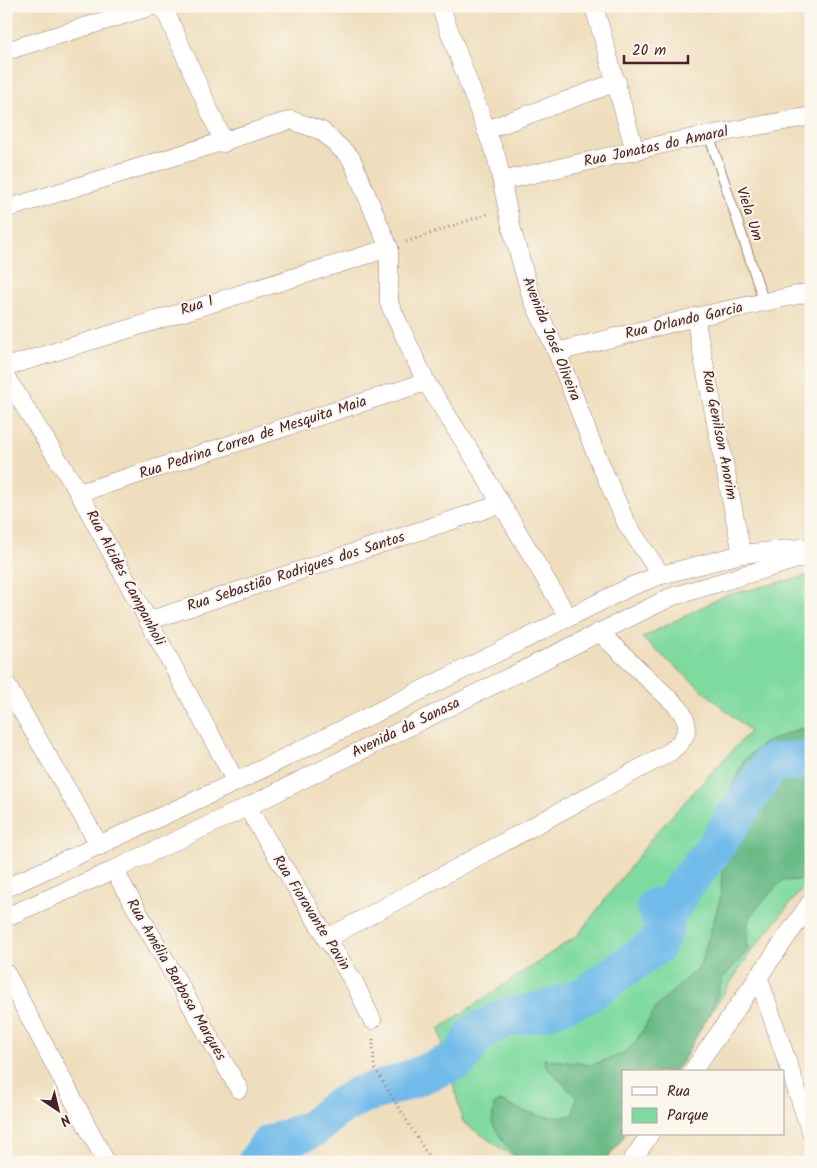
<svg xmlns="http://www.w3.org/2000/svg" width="817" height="1168" font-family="Kalam,sans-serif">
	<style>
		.green { fill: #7fdaa0; stroke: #647c66 }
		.forest { fill: #67ba86; stroke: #586c58 }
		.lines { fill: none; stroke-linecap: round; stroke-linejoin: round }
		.river { stroke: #71bbea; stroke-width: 39 }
		.lane-casing { stroke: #9c7e74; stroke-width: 11 }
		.street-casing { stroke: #9c7e74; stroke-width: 19 }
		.path { stroke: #9c7e74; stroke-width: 3; stroke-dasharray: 1 4; stroke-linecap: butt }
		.lane { stroke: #fff; stroke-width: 9 }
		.street { stroke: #fff; stroke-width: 18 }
		.labels { text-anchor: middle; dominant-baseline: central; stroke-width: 4; stroke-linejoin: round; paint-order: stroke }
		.street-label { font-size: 15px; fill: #4a1f2b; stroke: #fbf7ec }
	</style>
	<rect width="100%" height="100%" fill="#fbf7ec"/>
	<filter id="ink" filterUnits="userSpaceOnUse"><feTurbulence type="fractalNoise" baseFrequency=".02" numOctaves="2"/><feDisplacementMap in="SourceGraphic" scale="10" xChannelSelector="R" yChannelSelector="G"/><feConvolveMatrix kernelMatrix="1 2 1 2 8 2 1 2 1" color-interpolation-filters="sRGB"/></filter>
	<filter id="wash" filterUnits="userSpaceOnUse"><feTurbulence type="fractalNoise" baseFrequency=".0096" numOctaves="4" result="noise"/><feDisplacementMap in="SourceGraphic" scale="20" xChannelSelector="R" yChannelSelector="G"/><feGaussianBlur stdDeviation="1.12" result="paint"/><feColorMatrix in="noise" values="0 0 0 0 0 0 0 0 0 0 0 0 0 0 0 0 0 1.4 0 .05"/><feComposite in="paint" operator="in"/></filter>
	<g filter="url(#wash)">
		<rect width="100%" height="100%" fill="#efdebd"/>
		<path class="green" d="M811,575v303l-61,75 -72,110 -55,9 -102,90 -3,-2 -55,-38 -24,-93 139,-94 78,-102 94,-102 -108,-93 81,-42z"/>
		<path class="forest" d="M798,729h13v150l-29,2 -27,29 -7,13 -1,28 -24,27 -9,26 -30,55 -10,13h-51v62h3l-21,28h-84l-15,-16 -14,-23 2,-19 7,-3c24,12 46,20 72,14l3,-18 -29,-29 -3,-9 48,6 31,-11 12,-11 23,-38 42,-39 20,-66 8,-104 16,-36 19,-16z"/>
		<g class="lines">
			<path class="river" d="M257,1162l12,-17 43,-16 22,-19 26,-15 39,-11 61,-25 17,-27 31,-15 38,-7 38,-14 72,-50 9,-19 -9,-20 17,-2 10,-18 30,-37 58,-87 40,-3"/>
		</g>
	</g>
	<g filter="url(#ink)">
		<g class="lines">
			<g class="lane-casing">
				<path id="lane" d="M709,135l55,167"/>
			</g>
			<g class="street-casing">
				<g id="street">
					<path d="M163,6l61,137"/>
					<path d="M440,6l57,153 15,71 19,66 26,56 37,97 32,74 35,52"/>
					<path d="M594,6l41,145"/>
					<path d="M6,51l147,-45"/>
					<path d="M486,130l131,-48"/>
					<path d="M502,181l170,-39 139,-26"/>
					<path d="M6,209l285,-89 31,11 29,27 38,90v55l37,79 44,69 98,166"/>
					<path d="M695,317l47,237"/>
					<path d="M557,352l138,-35 116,-25"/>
					<path d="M6,367l383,-119"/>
					<path d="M6,377l73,116 157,289"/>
					<path d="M79,493l347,-111"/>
					<path d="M148,621l353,-117"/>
					<path d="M6,684l94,162"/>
					<path d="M247,807l108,177 17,36"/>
					<path d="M114,870l125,219"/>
					<path d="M6,888l230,-106 396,-196 29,-11 81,-21 69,-7"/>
					<path d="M6,917l108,-47 133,-63 424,-210 140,-42"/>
					<path d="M326,939l344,-187c18,-16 23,-24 8,-45l-79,-75"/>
					<path d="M6,973l97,183 -1,6"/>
					<path d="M758,976l53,156"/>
					<path d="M692,1072l119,-170"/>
					<path d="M631,1162l19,-28"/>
				</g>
			</g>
			<g class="path">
				<path d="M406,242l84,-29"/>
				<path d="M373,1039l1,28 58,95"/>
			</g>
			<use href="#lane" class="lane"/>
			<use href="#street" class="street"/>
		</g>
	</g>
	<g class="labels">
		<g class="street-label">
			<text transform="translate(656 147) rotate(-12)">Rua Jonatas do Amaral</text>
			<text transform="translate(749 214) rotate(72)">Viela Um</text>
			<text transform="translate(197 306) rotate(-18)">Rua 1</text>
			<text transform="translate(684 321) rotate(-13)">Rua Orlando Garcia</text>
			<text transform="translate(551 339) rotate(68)">Avenida José Oliveira</text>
			<text transform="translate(719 435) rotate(79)">Rua Genilson Anorim</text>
			<text transform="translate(253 438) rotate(-18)">Rua Pedrina Correa de Mesquita Maia</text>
			<text transform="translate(296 572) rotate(-18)">Rua Sebastião Rodrigues dos Santos</text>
			<text transform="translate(125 578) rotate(62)">Rua Alcides Campanholi</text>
			<text transform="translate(406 728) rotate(-26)">Avenida da Sanasa</text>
			<text transform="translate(311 913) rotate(58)">Rua Fioravante Pavin</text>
			<text transform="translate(176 980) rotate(60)">Rua Amélia Barbosa Marques</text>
		</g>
	</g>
	<rect width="817" height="1168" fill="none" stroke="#fbf7ec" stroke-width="25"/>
	<rect x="622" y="1070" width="162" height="65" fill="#fbf7ec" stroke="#b4a19f"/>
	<rect x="632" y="1087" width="25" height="8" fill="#ffffff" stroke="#b4a19f"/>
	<text x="667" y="1096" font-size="15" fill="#4a1f2b">Rua</text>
	<rect x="632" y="1108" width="25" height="15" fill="#7fdaa0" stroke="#b4a19f"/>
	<text x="667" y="1120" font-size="15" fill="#4a1f2b">Parque</text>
	<g transform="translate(58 1110) rotate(145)" stroke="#fbf7ec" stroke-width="4" paint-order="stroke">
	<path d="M0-4L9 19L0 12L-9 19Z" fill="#4a1f2b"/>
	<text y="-8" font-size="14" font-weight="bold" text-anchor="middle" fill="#4a1f2b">N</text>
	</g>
	<path d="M624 55v8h64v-8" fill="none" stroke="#4a1f2b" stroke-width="2.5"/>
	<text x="632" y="55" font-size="15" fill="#4a1f2b" stroke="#fbf7ec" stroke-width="4" paint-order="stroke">20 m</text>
</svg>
